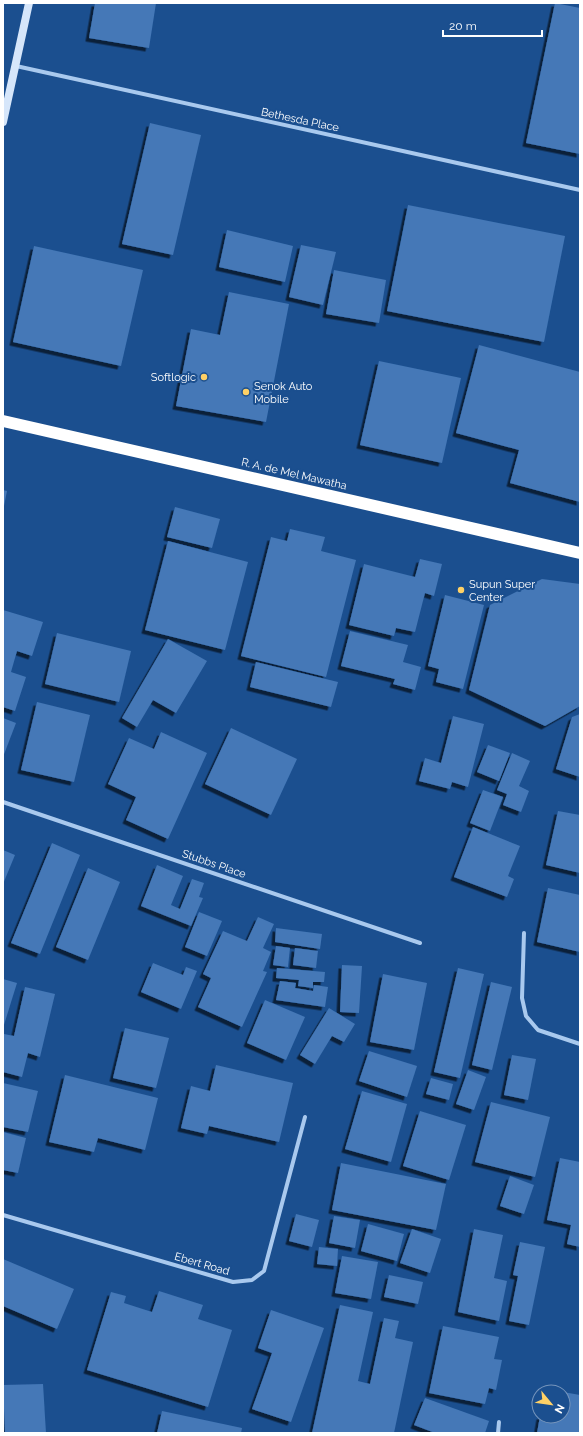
<svg xmlns="http://www.w3.org/2000/svg" width="583" height="1436" font-family="Raleway,sans-serif">
	<style>
		.building { fill: #4478b7; filter: url(#shadow) }
		.lines { fill: none; stroke-linecap: round; stroke-linejoin: round }
		.street { stroke: #a9c9ee; stroke-width: 4 }
		.secondary { stroke: #d6e6fa; stroke-width: 8 }
		.highway { stroke: #fff; stroke-width: 12 }
		.poi-dot { fill: #ffd166; stroke: #1b4f8f; stroke-width: 1.5 }
		.labels { text-anchor: middle; dominant-baseline: central; stroke-width: 4; stroke-linejoin: round; paint-order: stroke }
		.street-label { font-size: 11px; fill: #fff; stroke: #1b4f8f }
		.poi-label { font-size: 11px; fill: #fff; stroke: #1b4f8f; text-anchor: start }
	</style>
	<defs>
		<filter id="shadow"><feDropShadow dx="-3.5" dy="3.5" stdDeviation="0" flood-color="#0009"/></filter>
	</defs>
	<rect width="100%" height="100%" fill="#1b4f8f"/>
	<g class="building">
		<path d="M95,3h61l-7,45 -60,-10z"/>
		<path d="M555,3l25,5v146l-54,-11z"/>
		<path d="M150,123l51,12 -28,120 -51,-11z"/>
		<path d="M408,205l157,31 -21,106 -157,-31z"/>
		<path d="M227,230l66,16 -8,36 -66,-15z"/>
		<path d="M301,245l35,7 -13,53 -34,-8z"/>
		<path d="M34,246l109,24 -22,96 -108,-24z"/>
		<path d="M334,270l52,10 -7,43 -53,-9z"/>
		<path d="M229,292l60,12 -23,118 -90,-16 15,-77 29,6z"/>
		<path d="M479,345l101,27v130l-70,-19 9,-33 -63,-17z"/>
		<path d="M379,361l82,17 -19,85 -82,-18z"/>
		<path d="M3,490l4,1 -3,15h-1z"/>
		<path d="M175,507l45,12 -8,29 -45,-11z"/>
		<path d="M290,529l35,8 -4,14 35,9 -30,117 -85,-21 30,-119 16,4z"/>
		<path d="M168,541l80,21 -23,88 -80,-20z"/>
		<path d="M420,559l22,5 -8,32 -9,-3 -10,39 -19,-4 -2,8 -45,-11 15,-61 51,13z"/>
		<path d="M542,579l38,5v122l-35,20 -76,-36 21,-85z"/>
		<path d="M445,595l39,10 -21,84 -27,-7 3,-13 -11,-3z"/>
		<path d="M3,610l40,12 -11,34 -15,-5 -6,21 15,5 -11,34 -12,-4z"/>
		<path d="M350,631l58,14 -5,17 18,5 -6,23 -22,-6 2,-5 -54,-13z"/>
		<path d="M57,633l74,18 -12,51 -74,-18z"/>
		<path d="M168,639l39,22 -31,52 -23,-13 -16,27 -15,-9z"/>
		<path d="M256,662l82,20 -7,25 -81,-20z"/>
		<path d="M37,702l53,13 -16,67 -53,-12z"/>
		<path d="M580,714v63l-24,-8 16,-52z"/>
		<path d="M453,716l31,8 -16,63 -16,-5 -2,7 -31,-8 6,-23 16,5z"/>
		<path d="M3,718l13,5 -13,34z"/>
		<path d="M231,728l66,31 -26,56 -66,-31z"/>
		<path d="M161,732l46,21 -39,86 -42,-19 10,-23 -28,-13 21,-46 25,11z"/>
		<path d="M488,745l22,8 -11,28 -22,-9z"/>
		<path d="M512,753l18,8 -11,25 10,5 -8,21 -18,-7 4,-11 -10,-4z"/>
		<path d="M483,790l20,7 -13,34 -20,-8z"/>
		<path d="M558,811l22,4v58l-34,-8z"/>
		<path d="M473,827l47,19 -12,30 6,3 -7,18 -53,-20z"/>
		<path d="M52,843l28,12 -40,99 -29,-11z"/>
		<path d="M3,850l12,5 -12,29z"/>
		<path d="M157,865l26,11 -12,29 9,4 12,-30 12,4 -5,14 4,1 -12,28 -50,-20z"/>
		<path d="M88,868l32,14 -32,78 -32,-13z"/>
		<path d="M548,888l32,7v57l-43,-10z"/>
		<path d="M199,912l23,9 -15,35 -22,-9z"/>
		<path d="M258,917l16,7 -11,24 8,4 -8,19 4,1 -25,55 -44,-20 13,-29 -8,-4 20,-43 24,10z"/>
		<path d="M276,928l46,6 -2,15 -45,-7z"/>
		<path d="M276,946l14,2 -2,19 -15,-2z"/>
		<path d="M295,948l23,3 -2,17 -23,-3z"/>
		<path d="M153,963l30,12 3,-8 11,4 -16,38 -40,-17z"/>
		<path d="M342,965l20,1 -3,47 -19,-1z"/>
		<path d="M277,968l48,4 -1,10h-11v6l-15,-2 1,-6 -23,-2z"/>
		<path d="M458,968l26,6 -24,104 -26,-6z"/>
		<path d="M383,974l44,9 -13,67 -44,-8z"/>
		<path d="M3,979l14,4 -14,45z"/>
		<path d="M280,981l16,2 -1,5 18,3 1,-6 14,2 -3,20 -49,-7z"/>
		<path d="M491,982l21,5 -20,83 -20,-5z"/>
		<path d="M25,987l30,7 -15,63 -12,-4 -6,24 -19,-5v-34l1,-4 10,2z"/>
		<path d="M265,1000l40,17 -19,43 -39,-17z"/>
		<path d="M329,1008l26,16 -11,18 -12,-6 -17,28 -15,-9z"/>
		<path d="M125,1028l44,10 -13,50 -43,-10z"/>
		<path d="M369,1051l48,15 -10,31 -48,-16z"/>
		<path d="M512,1055l24,4 -8,41 -24,-5z"/>
		<path d="M216,1065l77,18 -14,59 -70,-16 -2,8 -26,-6 10,-42 19,5z"/>
		<path d="M468,1070l18,7 -12,33 -18,-6z"/>
		<path d="M65,1075l93,23 -13,52 -47,-12 -4,14 -45,-10z"/>
		<path d="M431,1078l22,6 -4,16 -23,-6z"/>
		<path d="M3,1083l35,8 -10,41 -25,-5z"/>
		<path d="M362,1091l45,13 -16,58 -46,-13z"/>
		<path d="M491,1102l59,15 -15,60 -60,-15z"/>
		<path d="M420,1111l46,14 -17,55 -46,-14z"/>
		<path d="M3,1132l23,6 -8,35 -15,-3z"/>
		<path d="M560,1158l20,4v85l-13,-3 4,-19 -24,-5z"/>
		<path d="M341,1163l105,21 -10,46 -104,-20z"/>
		<path d="M510,1176l24,9 -10,29 -24,-8z"/>
		<path d="M296,1214l23,6 -7,27 -23,-6z"/>
		<path d="M334,1216l26,4 -5,28 -26,-5z"/>
		<path d="M368,1224l36,10 -7,27 -36,-10z"/>
		<path d="M412,1229l29,10 -11,34 -30,-10z"/>
		<path d="M474,1229l29,6 -9,43 13,3 -8,40 -41,-9z"/>
		<path d="M520,1242l25,5 -16,78 -20,-4 9,-45 -5,-1z"/>
		<path d="M319,1247l19,2 -1,17 -20,-2z"/>
		<path d="M342,1256l36,6 -7,37 -36,-6z"/>
		<path d="M3,1259l71,30 -17,40 -54,-23z"/>
		<path d="M389,1275l34,7 -5,22 -34,-7z"/>
		<path d="M159,1291l44,14 -5,14 34,11 -24,77 -121,-37 24,-78 15,4 -2,7 28,9z"/>
		<path d="M340,1305l33,7 -15,69 12,3 14,-66 15,3 -4,17 18,4 -19,91h-82z"/>
		<path d="M271,1310l53,18 -33,94 -39,-13 20,-56 -14,-5z"/>
		<path d="M443,1326l56,11 -5,22 8,1 -6,30 -7,-2 -4,16 -56,-11z"/>
		<path d="M43,1384l3,49h-41l-2,-48z"/>
		<path d="M546,1389l12,2v1h-13z"/>
		<path d="M563,1392l17,3v38h-43l3,-17h23z"/>
		<path d="M425,1398l64,23 -4,12h-50l-21,-8z"/>
		<path d="M162,1411l80,17 -1,5h-84z"/>
	</g>
	<g class="lines">
		<g class="street">
			<path d="M16,66l564,124"/>
			<path d="M3,802l417,141"/>
			<path d="M524,933l-2,65 4,18 12,14 42,14"/>
			<path d="M3,1215l230,67 19,-2 12,-9 41,-154"/>
			<path d="M498,1433l1,-11"/>
		</g>
		<path class="secondary" d="M3,122l26,-119"/>
		<path class="highway" d="M3,421l577,132"/>
	</g>
	<g class="poi-dot">
		<circle cx="204" cy="377" r="4"/>
		<circle cx="246" cy="392" r="4"/>
		<circle cx="461" cy="590" r="4"/>
	</g>
	<g class="labels">
		<g class="street-label">
			<text transform="translate(300 120) rotate(12)">Bethesda Place</text>
			<text transform="translate(294 474) rotate(13)">R. A. de Mel Mawatha</text>
			<text transform="translate(214 864) rotate(19)">Stubbs Place</text>
			<text transform="translate(202 1264) rotate(16)">Ebert Road</text>
		</g>
		<g class="poi-label">
			<text x="196" y="377" text-anchor="end">Softlogic</text>
			<text x="254" y="386">Senok Auto<tspan x="254" dy="13">Mobile</tspan></text>
			<text x="469" y="584">Supun Super<tspan x="469" dy="13">Center</tspan></text>
		</g>
	</g>
	<rect width="583" height="1436" fill="none" stroke="#ffffff" stroke-width="8"/>
	<g transform="translate(551 1404) rotate(119)"><circle r="19" fill="#1b4f8f" stroke="#7695bc"/>
	<path d="M0-3L7 15L0 10L-7 15Z" fill="#ffd166"/>
	<text y="-6" font-size="11" font-weight="bold" text-anchor="middle" fill="#ffffff">N</text>
	</g>
	<path d="M443 30v6h99v-6" fill="none" stroke="#ffffff" stroke-width="2"/>
	<text x="449" y="30" font-size="12" fill="#ffffff" stroke="#1b4f8f" stroke-width="3" paint-order="stroke">20 m</text>
</svg>
